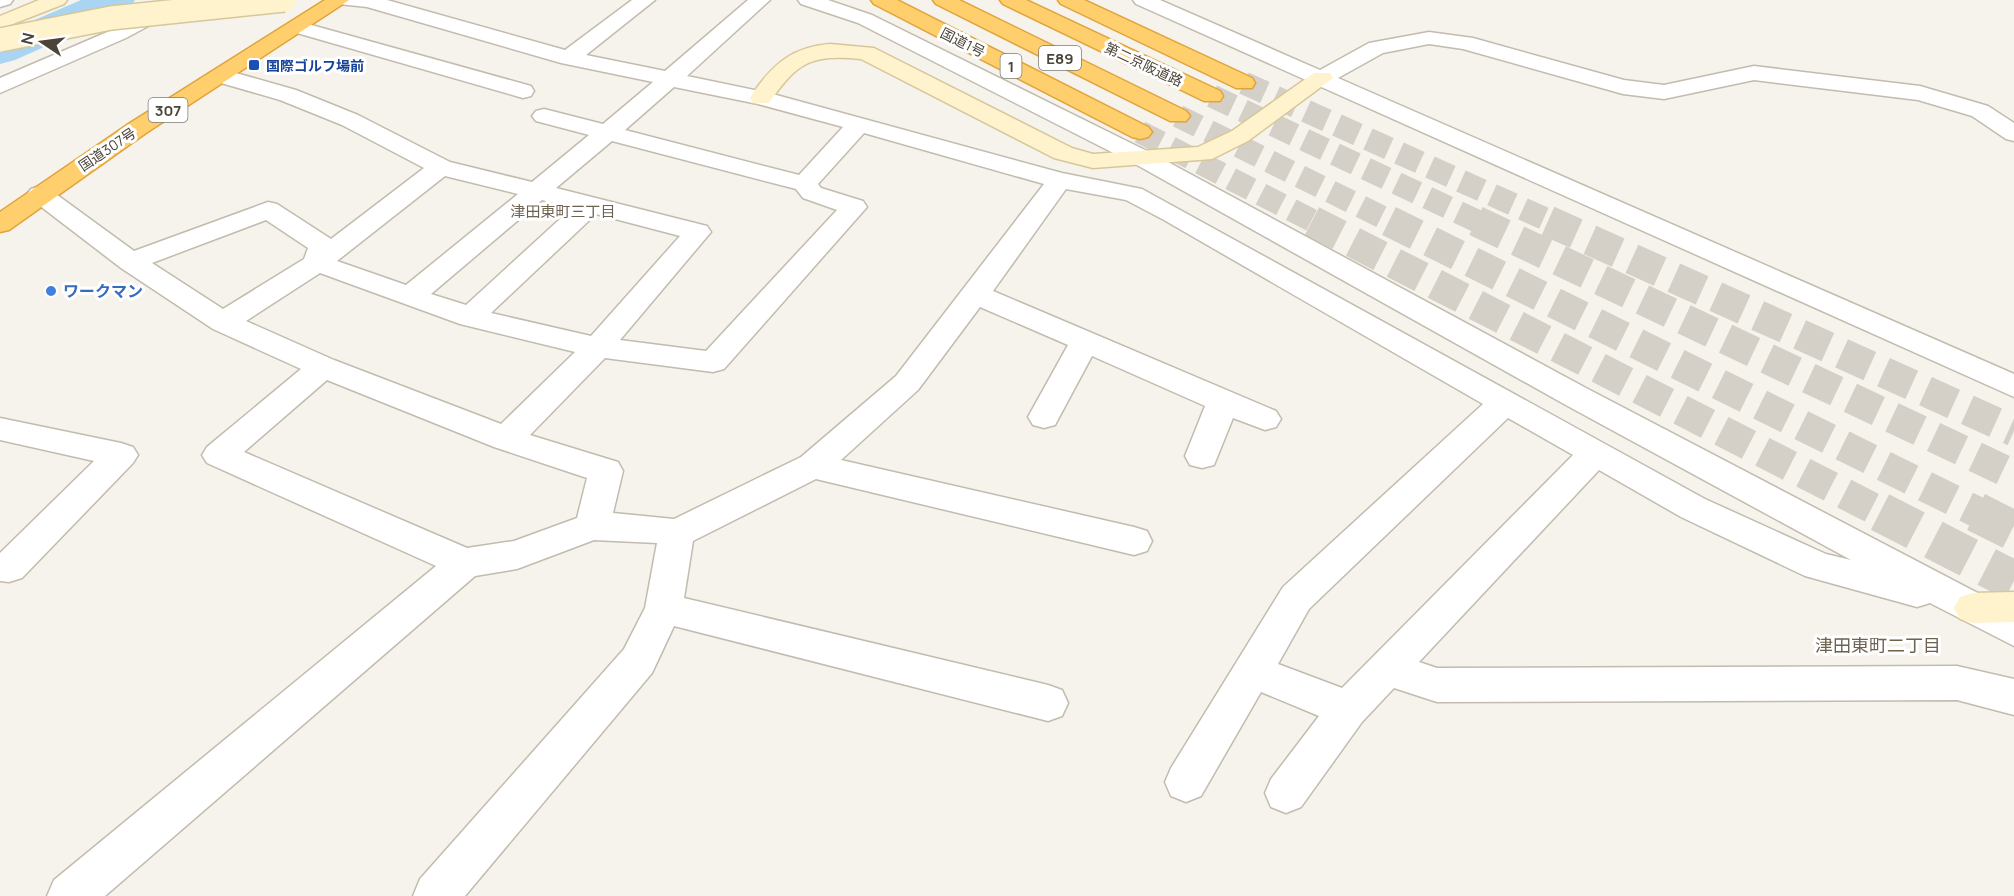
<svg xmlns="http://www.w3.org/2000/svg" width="2014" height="896" font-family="Manrope,'Noto Sans JP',sans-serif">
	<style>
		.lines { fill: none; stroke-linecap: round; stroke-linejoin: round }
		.river { fill: #a9d4f2; fill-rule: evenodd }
		.highway-tunnel-far2 { stroke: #d4d0c8; stroke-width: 23; stroke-dasharray: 23 11; stroke-linecap: butt }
		.highway-tunnel-far1 { stroke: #d4d0c8; stroke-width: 31; stroke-dasharray: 31 15; stroke-linecap: butt }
		.highway-tunnel { stroke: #d4d0c8; stroke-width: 40; stroke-dasharray: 40 20; stroke-linecap: butt }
		.street-casing { stroke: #c2bbae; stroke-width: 3 }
		.secondary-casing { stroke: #d6c79b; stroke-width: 3 }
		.highway-casing { stroke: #e0a43c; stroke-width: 3 }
		.street { fill: #fff; fill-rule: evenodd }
		.secondary { fill: #fff3cd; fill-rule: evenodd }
		.highway { fill: #ffcf6e; fill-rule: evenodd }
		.secondary-bridge-casing { stroke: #d6c79b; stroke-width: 26; stroke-linecap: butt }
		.secondary-bridge { stroke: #fff3cd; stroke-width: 23 }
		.transit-dot { fill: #1a4fb4; stroke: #fff; stroke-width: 2 }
		.shop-dot { fill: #3f7fe0; stroke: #fff; stroke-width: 2 }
		.labels { text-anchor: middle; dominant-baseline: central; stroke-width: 6; stroke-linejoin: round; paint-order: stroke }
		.far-street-label { font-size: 14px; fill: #4b4439; stroke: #fff }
		.far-transit-label { font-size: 14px; font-weight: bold; fill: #164399; stroke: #fff; text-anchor: start }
		.shield { fill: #fff; stroke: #817c74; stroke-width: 1.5 }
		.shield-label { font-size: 15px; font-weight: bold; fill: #4b4439 }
		.far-neighbourhood-label { font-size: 15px; fill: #6e6250; stroke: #fff }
		.shop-label { font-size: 16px; font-weight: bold; fill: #366cbe; stroke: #fff; text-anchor: start }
		.neighbourhood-label { font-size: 18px; fill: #6e6250; stroke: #fff }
	</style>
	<rect width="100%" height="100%" fill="#f6f3ec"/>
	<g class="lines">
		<path class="river" d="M81,0h54l-6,9 -114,51 -15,4v-29z"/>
		<g class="highway-tunnel-far2">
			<path d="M1244,83l308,139"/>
			<path d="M1212,96l267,126"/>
			<path d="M1178,116l214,106"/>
			<path d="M1140,132l175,90"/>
		</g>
		<g class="highway-tunnel-far1">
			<path d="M1312,221l570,292"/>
			<path d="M1389,221l590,292"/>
			<path d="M1476,221l538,254"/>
			<path d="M1548,221l466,210"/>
		</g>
		<g class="highway-tunnel">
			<path d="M1880,512l134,69"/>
			<path d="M1976,512l38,19"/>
		</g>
		<g class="street-casing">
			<g id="street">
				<path d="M0,0h13l-3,4 -10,3z"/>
				<path d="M171,0l7,2 3,4 -3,4 -52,28 -126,55v-15l112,-48z"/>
				<path d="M336,0h51l178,50 67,-50h23l-69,55 79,16 83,-71h22l-83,76 82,17 293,80 80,16 563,310 121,55 25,6 -287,-156 -427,-239 -279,-142 -57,-19 -3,-4h30l44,15 283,140 431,233 428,224v34l-84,-43 -13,4 -112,-31 -124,-59 -82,-47 -180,192 18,6 520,-2 57,13v36l-57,-15 -520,2 -43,-14 -32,34 -61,85 -15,6 -15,-6 -6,-14 6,-14 48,-63 -58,-24 -60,104 -15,6 -15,-6 -6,-14 6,-14 112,-181 200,-183 -319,-184 -38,-20 -60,-11 -73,102 283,120 5,8 -5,8 -11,3 -32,-12 -19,47 -12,3 -12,-3 -5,-9 20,-50 -113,-50 -37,69 -11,3 -11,-3 -5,-8 40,-72 -88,-38 -62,83 -77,70 293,67 13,4 5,10 -5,10 -13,4 -318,-76 -123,62 -9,57 364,87 14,5 6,13 -6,13 -14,5 -374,-95 -22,47 -187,223h-52l7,-17 204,-230 21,-41 12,-65 -63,-3 -77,29 -42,7 -370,320h-58l7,-16 382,-314 -229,-103 -5,-8 5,-8 94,-78 -88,-40 -92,-61 -90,-69 -4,-5 4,-5 9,-3 9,3 85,62 134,-49 9,2 54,35 93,-71 -82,-43 -62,-25 -66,-19 -3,-5 3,-5 8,-2 74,21 62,25 92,47 82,20 57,-47 -53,-14 -4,-5 4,-5 8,-2 59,15 50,-42 -92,-19 -194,-56 -28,-3zM674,87l84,17 85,23 -44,48 -174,-45zM864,133l180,51 -148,192 -95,81 -127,62 -61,-6 10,-42 -5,-9 -88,-27 75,-77 108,14 11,-3 143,-162 -4,-6 -42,-13 -3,-4zM612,141l184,48 7,9 34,12 -131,141 -86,-11 91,-108 -4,-6 -151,-38zM445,176l73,18 -112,91 -69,-24zM542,200l30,8 -106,97 -35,-11zM596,214l84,22 -89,100 -100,-23zM266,220l42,28 -4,11 -81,50 -71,-46zM320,273l140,51 115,28 -74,72 -167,-64 -88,-39zM327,380l167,67 93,31 -10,40 -63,23 -47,7 -223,-96zM1508,418l65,37 -231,233 -64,-24 31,-55z"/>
				<path d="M1133,0h27l160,70 49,-27 60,-11 44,6 151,42 40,5 90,-19 166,20 68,20 26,17v18l-8,-2 -34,-23 -54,-16 -164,-20 -90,19 -41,-5 -160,-45 -34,-5 -46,9 -45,25 676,296v23l-878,-393z"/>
				<path d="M297,21l234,65 3,5 -3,5 -8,2 -233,-67 -3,-4 3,-4z"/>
				<path d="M0,418l121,25 12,4 5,8 -5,8 -111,115 -13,4 -9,-1v-28l94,-92 -94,-21z"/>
			</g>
		</g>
		<g class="secondary-casing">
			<g id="secondary">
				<path d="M39,0h28l-3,4 -64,25v-13z"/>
				<path d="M830,44l44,4 198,100 21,6 105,-7 34,-16 82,-58h16l3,5 -85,63 -36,18 -119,9 -39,-10 -193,-99c-50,-5 -64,3 -92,44h-16l-3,-5 3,-5c21,-30 40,-46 77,-49z"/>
				<path d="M2014,592v30l-41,1 -13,-4 -6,-11 6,-11 13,-4z"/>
			</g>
		</g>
		<g class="highway-casing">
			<g id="highway">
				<path d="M325,0h24l-203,133 -137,97 -9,2v-20l130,-89z"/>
				<path d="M871,0h26l251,127 4,5 -4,5 -8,2 -8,-2 -258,-133z"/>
				<path d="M933,0h26l227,111 4,5 -4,5h-16l-234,-117z"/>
				<path d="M1000,0h26l194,91 3,5 -3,5h-16l-201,-97z"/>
				<path d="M1058,0h26l168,78 3,5 -3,5h-16l-175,-84z"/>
			</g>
		</g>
		<use href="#street" class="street"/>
		<use href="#secondary" class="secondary"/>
		<use href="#highway" class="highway"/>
		<g class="secondary-bridge-casing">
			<path id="secondary-bridge" d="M0,40l111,-22 173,-18"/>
		</g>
		<use href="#secondary-bridge" class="secondary-bridge"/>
	</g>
	<rect class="transit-dot" x="248" y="59" width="12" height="12" rx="3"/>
	<circle class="shop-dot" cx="51" cy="291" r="6"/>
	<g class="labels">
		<g class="far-street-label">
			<text transform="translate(963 42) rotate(27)">国道1号</text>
			<text transform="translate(1144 64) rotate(25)">第二京阪道路</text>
			<text transform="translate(107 149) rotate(-34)">国道307号</text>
		</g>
		<g class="far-transit-label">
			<text x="266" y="65">国際ゴルフ場前</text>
		</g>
		<g class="shield">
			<rect x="1039" y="46" width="42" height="24" rx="4.5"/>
			<rect x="1000.5" y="54" width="21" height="24" rx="4.5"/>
			<rect x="148.5" y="98" width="39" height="24" rx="4.5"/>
		</g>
		<g class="shield-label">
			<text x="1060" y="58">E89</text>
			<text x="1011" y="66">1</text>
			<text x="168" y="110">307</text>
		</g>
		<g class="far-neighbourhood-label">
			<text x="563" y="211">津田東町三丁目</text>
		</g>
		<g class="shop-label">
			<text x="63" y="291">ワークマン</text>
		</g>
		<g class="neighbourhood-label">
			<text x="1878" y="645">津田東町二丁目</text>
		</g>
	</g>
	<g transform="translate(42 42) rotate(283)" stroke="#ffffff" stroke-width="4.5" paint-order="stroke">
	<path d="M0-4.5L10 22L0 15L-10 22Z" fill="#4b4439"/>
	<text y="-9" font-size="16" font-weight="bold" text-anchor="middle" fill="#4b4439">N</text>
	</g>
</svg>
